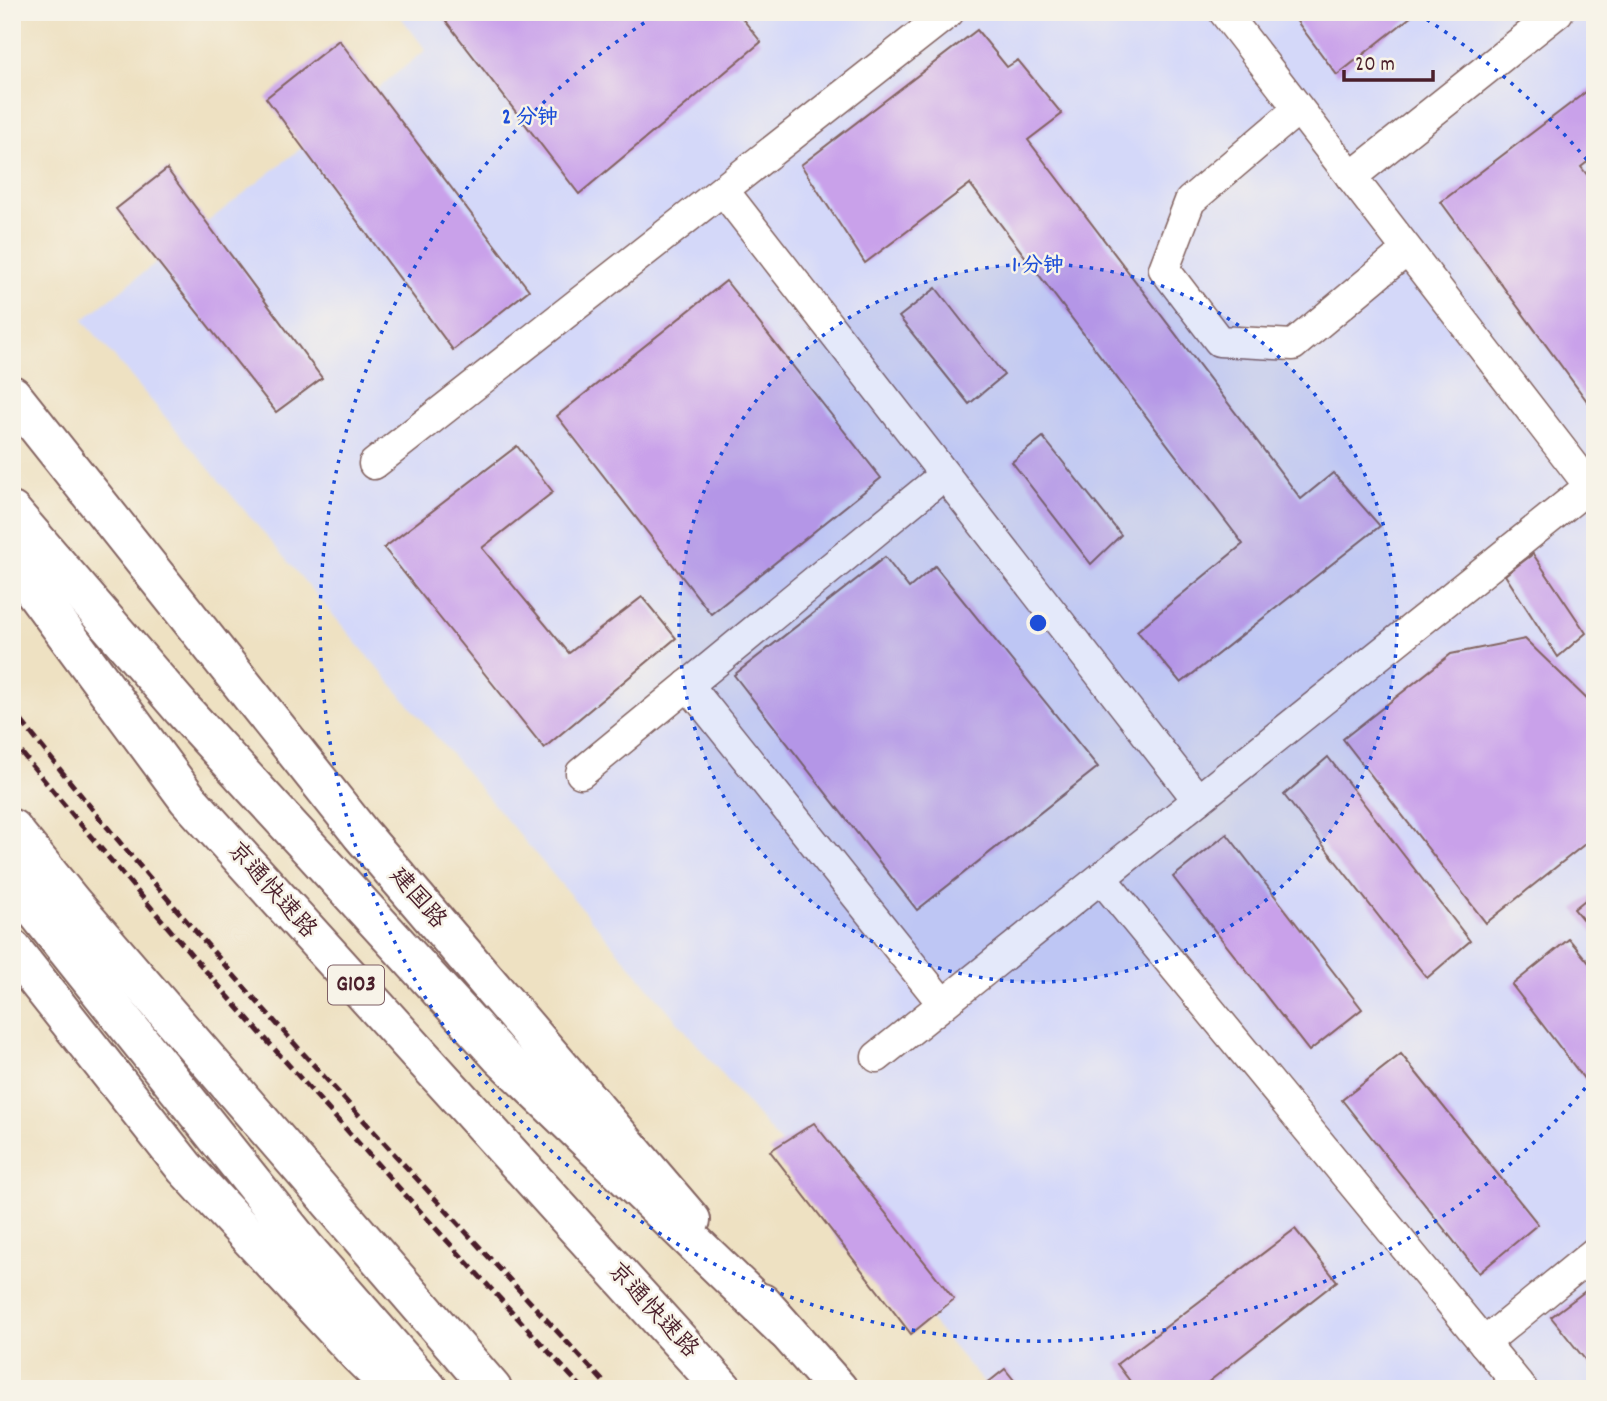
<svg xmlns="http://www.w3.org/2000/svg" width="1607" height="1401" font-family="Dekko,'LXGW WenKai TC',sans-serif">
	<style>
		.built { fill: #d4d8f9 }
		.building { fill: #c9a1ea }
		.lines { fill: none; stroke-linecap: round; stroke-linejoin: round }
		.minor-casing { stroke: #836360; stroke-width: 33 }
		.major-casing { stroke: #836360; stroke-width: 42 }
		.highway-casing { stroke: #836360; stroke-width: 42 }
		.minor { stroke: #fff; stroke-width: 30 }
		.major { stroke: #fff; stroke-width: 38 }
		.highway { stroke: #fff; stroke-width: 38 }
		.rail { stroke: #4a1f2b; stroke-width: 5; stroke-dasharray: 10 5; stroke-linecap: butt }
		.ring { fill: none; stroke: #1d4ed8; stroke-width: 3.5; stroke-dasharray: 3.5 7 }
		.labels { text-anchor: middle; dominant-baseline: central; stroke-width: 5; stroke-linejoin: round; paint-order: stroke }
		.shield { fill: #f7f3e8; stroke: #7e5f64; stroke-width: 2 }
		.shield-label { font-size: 23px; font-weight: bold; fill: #4a1f2b }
		.street-label { font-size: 24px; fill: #4a1f2b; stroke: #f7f3e8 }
		.centre { fill: #1d4ed8; stroke: #f7f3e8; stroke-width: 3.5 }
		.ring-label { font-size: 21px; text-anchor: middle; font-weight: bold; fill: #1d4ed8; stroke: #f7f3e8; stroke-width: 5; stroke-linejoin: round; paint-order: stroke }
	</style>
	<rect width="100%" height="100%" fill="#f7f3e8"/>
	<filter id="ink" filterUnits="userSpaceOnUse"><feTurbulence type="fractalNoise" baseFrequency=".0143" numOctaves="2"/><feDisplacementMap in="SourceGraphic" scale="14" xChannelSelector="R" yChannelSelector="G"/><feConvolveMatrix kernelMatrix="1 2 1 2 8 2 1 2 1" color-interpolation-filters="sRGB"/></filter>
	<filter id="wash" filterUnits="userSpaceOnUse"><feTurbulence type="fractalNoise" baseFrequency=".00686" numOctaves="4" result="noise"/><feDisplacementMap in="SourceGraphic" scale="28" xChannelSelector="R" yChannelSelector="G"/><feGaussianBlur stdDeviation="1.57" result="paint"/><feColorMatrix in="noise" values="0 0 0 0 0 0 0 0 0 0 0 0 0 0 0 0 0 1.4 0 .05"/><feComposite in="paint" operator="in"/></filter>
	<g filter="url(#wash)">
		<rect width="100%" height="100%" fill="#eee1c2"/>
		<path class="built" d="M397,12h1198v1377h-606l-906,-1069 343,-270z"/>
		<g id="blocks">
			<g class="building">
				<path d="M439,12h298l24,30 -182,152z"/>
				<path d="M1290,12h127l-80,63z"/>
				<path d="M977,30l30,37 11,-7 44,54 -34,26 273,359 32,-26 47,53 -199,157 -44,-52 106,-87 -273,-360 -105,79 -64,-98z"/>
				<path d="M339,40l190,250 -76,60 -187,-252z"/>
				<path d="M1595,85v71l-14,11 14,18v227l-154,-210z"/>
				<path d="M167,169l155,209 -46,34 -160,-203z"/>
				<path d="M726,281l155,197 -170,136 -154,-198z"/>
				<path d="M936,288l68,87 -35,29 -70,-87z"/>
				<path d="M1043,437l78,98 -30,29 -79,-102z"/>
				<path d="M517,446l36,46 -71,56 87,105 73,-56 34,41 -132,110 -160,-200z"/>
				<path d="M1533,554l53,79 -28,24 -53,-82z"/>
				<path d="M885,557l24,31 26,-22 163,201 -181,143 -183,-235z"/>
				<path d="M1525,639l70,68v129l-109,87 -143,-184 108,-85z"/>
				<path d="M1328,757l142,184 -43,37 -143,-183z"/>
				<path d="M1227,834l135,175 -53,42 -136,-174z"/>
				<path d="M1595,892v43l-21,-26z"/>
				<path d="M1569,939l26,31v123l-83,-108z"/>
				<path d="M1401,1054l137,170 -59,49 -137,-173z"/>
				<path d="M814,1123l140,176 -43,35 -141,-183z"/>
				<path d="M1295,1229l42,52 -135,106 2,2h-68l-19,-25z"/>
				<path d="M1592,1286l3,3v83l-44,-55z"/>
				<path d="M1005,1369l16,20h-41z"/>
			</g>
		</g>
	</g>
	<g filter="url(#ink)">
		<use href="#blocks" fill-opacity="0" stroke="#836360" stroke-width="2"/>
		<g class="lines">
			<g class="minor-casing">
				<g id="minor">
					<path d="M1224,12l371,481"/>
					<path d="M1298,109l-108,92 -26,68 55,72 74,4 114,-95"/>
					<path d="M1351,177l207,-165"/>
					<path d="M723,190l475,610"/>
					<path d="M374,464l575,-452"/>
					<path d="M688,685l255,319"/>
					<path d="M581,773l363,-298"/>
					<path d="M1101,878l421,511"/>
					<path d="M877,1057l718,-575"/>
					<path d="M1484,1343l111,-91"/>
				</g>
			</g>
			<g class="major-casing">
				<g id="major">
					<path d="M12,395l349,439 330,386"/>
					<path d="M12,949l173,219 174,187 35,34"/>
					<path d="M762,1303l76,86"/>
				</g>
			</g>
			<g class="highway-casing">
				<g id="highway">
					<path d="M12,512l170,197 318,347 285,274"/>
					<path d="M12,561l176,238 535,590"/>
					<path d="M12,829l61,75 419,485"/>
					<path d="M12,881l293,367 123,141"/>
				</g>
			</g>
			<use href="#minor" class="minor"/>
			<use href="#major" class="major"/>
			<use href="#highway" class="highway"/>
			<g class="rail">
				<path d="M12,709c186,238 395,458 598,680"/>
				<path d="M12,741c182,224 376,436 571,648"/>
			</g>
		</g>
	</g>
	<circle cx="1038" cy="623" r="359" fill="#1d4ed8" fill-opacity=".12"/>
	<g class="ring">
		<circle cx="1038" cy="623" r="359"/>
		<path d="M1592 1080A718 718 0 1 1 658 14M1418 14A718 718 0 0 1 1592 166"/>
	</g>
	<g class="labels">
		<rect class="shield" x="328" y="965.5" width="56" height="39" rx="5"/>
		<g class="shield-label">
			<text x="356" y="985">G103</text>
		</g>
		<g class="street-label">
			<text transform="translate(271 891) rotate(48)">京通快速路</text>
			<text transform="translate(417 899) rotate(49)">建国路</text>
			<text transform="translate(652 1311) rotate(47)">京通快速路</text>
		</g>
	</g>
	<circle cx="1038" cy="623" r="10" class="centre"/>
	<g class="ring-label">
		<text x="530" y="123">2 分钟</text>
		<text x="1038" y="271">1 分钟</text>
	</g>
	<rect width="1607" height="1401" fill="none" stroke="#f7f3e8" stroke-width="42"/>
	<path d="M1344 70v10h89v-10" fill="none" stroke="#4a1f2b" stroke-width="3.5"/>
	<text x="1355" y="70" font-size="21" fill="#4a1f2b" stroke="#f7f3e8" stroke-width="5" paint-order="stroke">20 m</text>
</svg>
